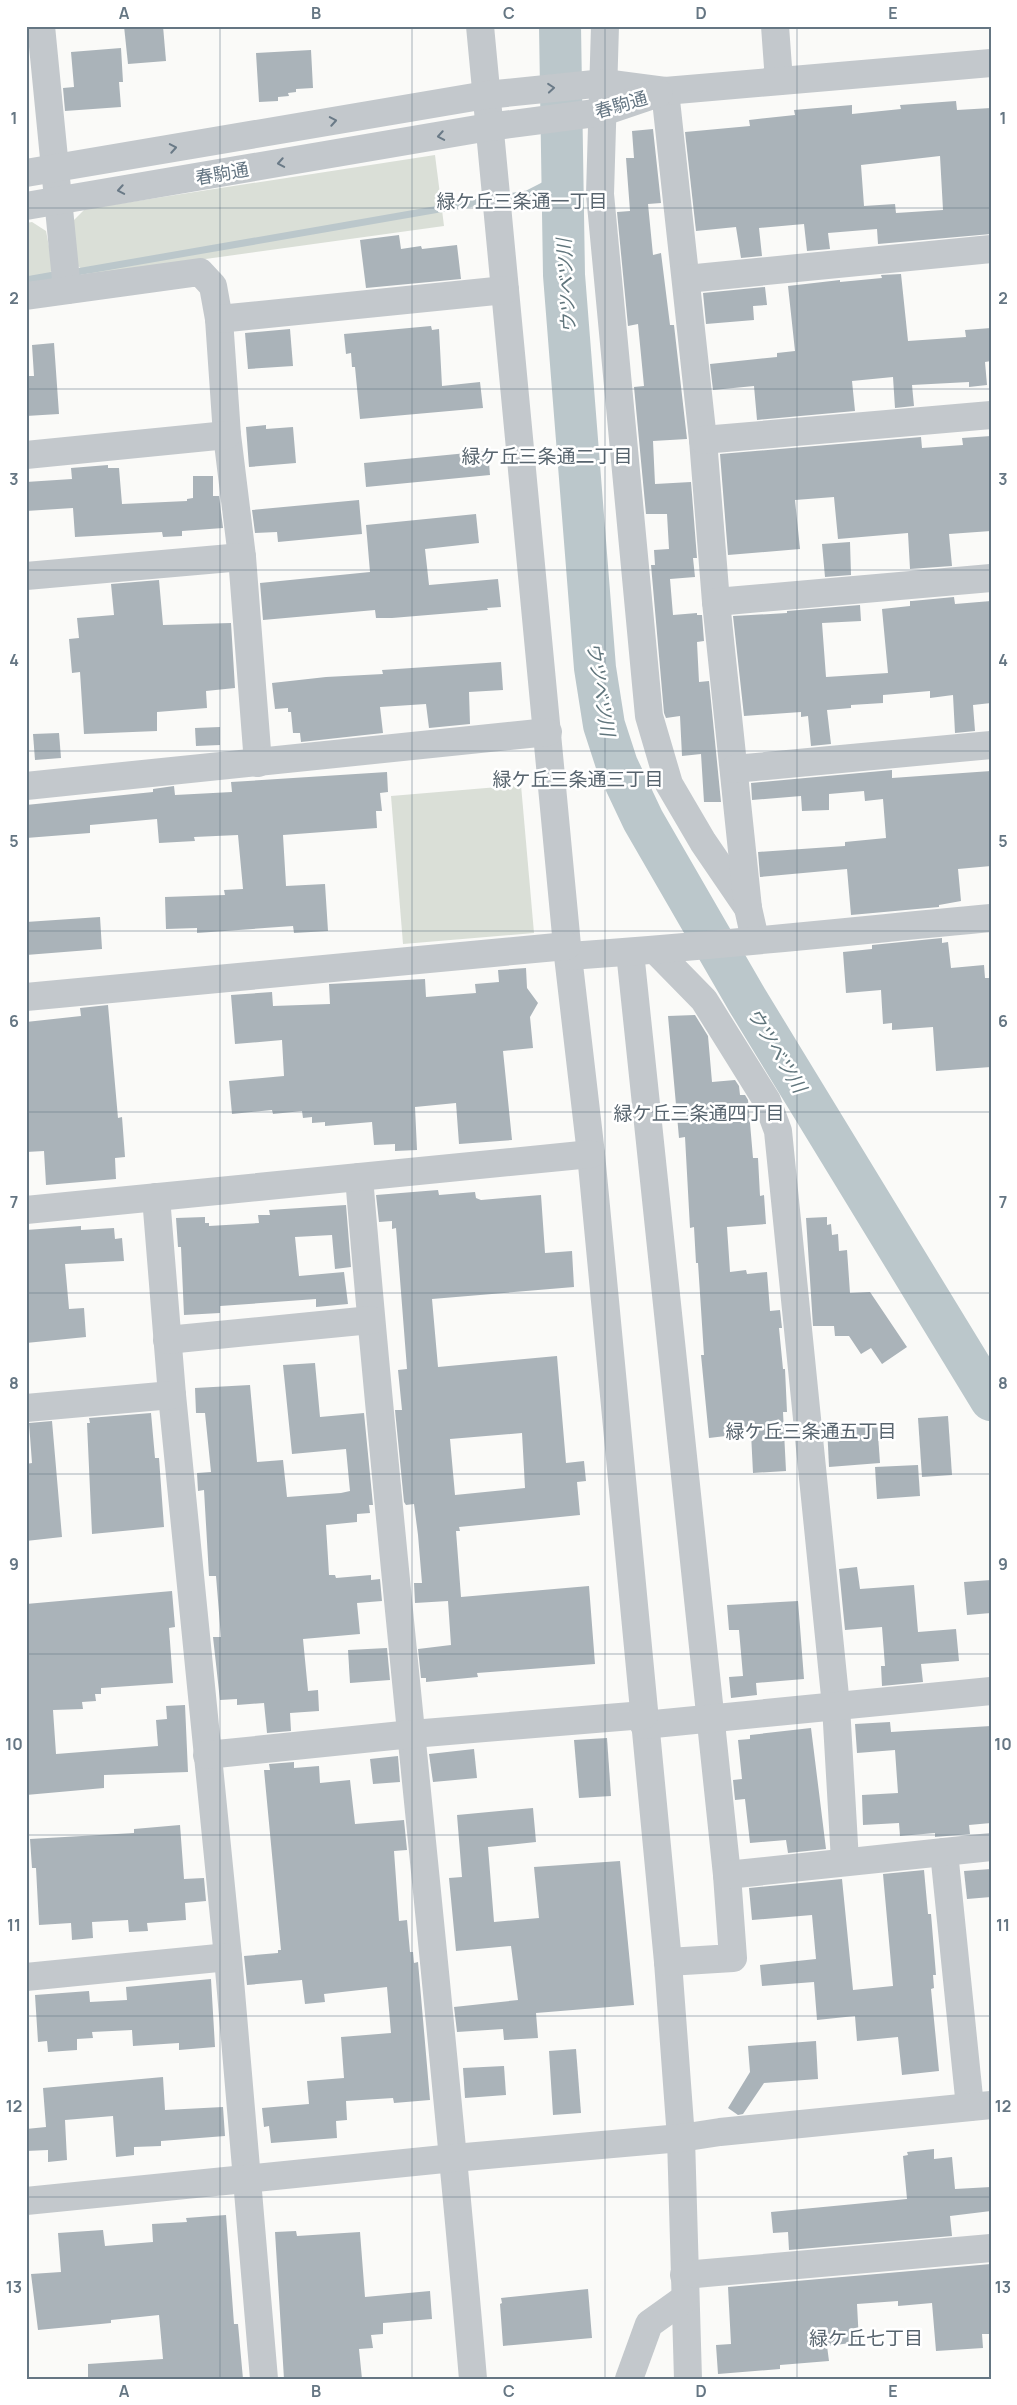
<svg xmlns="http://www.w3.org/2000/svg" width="1017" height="2405" font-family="Manrope,'Noto Sans JP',sans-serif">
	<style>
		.green { fill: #dadfd7 }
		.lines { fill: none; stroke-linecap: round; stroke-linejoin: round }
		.stream { stroke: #bbc7cb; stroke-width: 7 }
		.river { stroke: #bbc7cb; stroke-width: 42 }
		.building { fill: #aab3b9; fill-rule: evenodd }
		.minor { stroke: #c3c8cc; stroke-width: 28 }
		.oneway { stroke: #6a7a87 }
		.grid { fill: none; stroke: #657683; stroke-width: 1; stroke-opacity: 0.55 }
		.labels { text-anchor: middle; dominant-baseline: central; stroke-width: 5; stroke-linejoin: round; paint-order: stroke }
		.street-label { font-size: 18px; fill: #657683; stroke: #fff }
		.neighbourhood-label { font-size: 19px; fill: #57646e; stroke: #fff }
		.water-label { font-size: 19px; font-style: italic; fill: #60757c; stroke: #fff }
		.neatline { fill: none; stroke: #657683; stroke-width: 2 }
		.grid-label { font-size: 16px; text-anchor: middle; font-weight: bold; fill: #657683 }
	</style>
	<rect width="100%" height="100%" fill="#fafaf8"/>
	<g class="green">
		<path d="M435,155l9,71 -354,49 -15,-11 -4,-41 14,-14z"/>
		<path d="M32,222l14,9 7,36 -6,13 -21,3v-60z"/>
		<path d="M521,785l13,148 -131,11 -12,-148z"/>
	</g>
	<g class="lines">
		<g class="stream">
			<path d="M502,198l25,-4 35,-18"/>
			<path d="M71,273l420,-73"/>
			<path d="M26,280l34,-6"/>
		</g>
		<path class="river" d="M560,26l4,249 31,393 9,57 13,40 26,55 104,180 244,400"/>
	</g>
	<g class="building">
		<path d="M124,26h39l3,35 -38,3z"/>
		<path d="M121,48l2,34h-4l2,25 -56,4 -2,-23 11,-1 -3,-35z"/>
		<path d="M311,50l2,38 -17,1v3l-8,1 1,3 -11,1v4l-19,1 -3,-49z"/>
		<path d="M956,101l1,9 34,-2v126l-113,10 -1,-15 -49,4 2,16 -23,2 -3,-27 -45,4 3,28 -21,2 -5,-31 -40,4 -11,-99 65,-6 -1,-6 46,-5 -1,-5 58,-5v9l49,-5 -1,-4zM940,156l3,54 -47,3 -1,-9 -31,2 -3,-41z"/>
		<path d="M653,129l8,74 -13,1 5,51 8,-2 9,72h4l13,114 -34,2 2,43 36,-2 6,76h-4l2,19 -25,2 3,36 24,-2v2h5l2,26 -7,1 2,40 10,-1 12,121h-17l-3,-48 -19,2 -2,-40 -14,2 -2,-5 -13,-148h4l-1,-15 15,-1 -2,-35h-21l-12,-127 10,-1 -6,-62 -10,2 -11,-114 13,-1 -4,-53h8l-2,-27z"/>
		<path d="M399,235l2,14 20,-3 1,3 35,-4 4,34 -95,9 -6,-48z"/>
		<path d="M901,274l7,67 58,-4 -1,-7 26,-2v33l-6,1 2,23 -18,2v-5l-57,3 2,21 -19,2 -2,-31 -41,4 3,30 -98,9 -3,-34 -41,4 -3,-26 67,-7v-4l18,-2 -7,-65 52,-6v2l42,-4 -1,-3z"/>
		<path d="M765,287l2,18 -14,1 1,14 -48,4 -3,-31z"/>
		<path d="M431,326l1,4 7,-1 3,57 38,-4 3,26 -123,11 -5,-52h-3l-1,-14 -5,1 -2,-20z"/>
		<path d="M290,329l3,37 -45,3 -3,-36z"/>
		<path d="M54,343l5,71 -33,2v-40h8l-2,-31z"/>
		<path d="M266,425v4l27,-2 3,36 -47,4 -3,-40z"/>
		<path d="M991,436v95l-42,3 3,32 -42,3 -2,-36 -70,6 -4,-42 -39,3 5,49 -72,6 -8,-101 201,-17 1,11 41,-3 -1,-7z"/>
		<path d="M488,451l2,24 -124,12 -2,-24z"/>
		<path d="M108,465v3h11l3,36 65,-3v-2l6,-1v-22h20v20h6l4,32 -41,3v5l-19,1 -1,-5 -87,5 -2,-29 -47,3v-29l46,-3 -1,-11z"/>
		<path d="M359,500l3,34 -84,8 -1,-10 -22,1 -3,-23z"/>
		<path d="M476,514l3,29 -54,6 4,36 69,-6 3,28 -14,1 1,2 -96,8h-16l-1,-8 -112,10 -3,-37 110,-11 -4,-47z"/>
		<path d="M850,542l1,33 -26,2 -3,-33z"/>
		<path d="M159,580l4,45 68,-2 4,65 -29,3 1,17 -50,4v19l-73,3 -4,-62 -8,1 -3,-34 10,-1 -2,-20 37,-3 -3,-31z"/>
		<path d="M954,597l1,7 36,-3v102l-18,2 2,26 -20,2 -2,-38 -23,3v-7l-47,4v8l-32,2v3l-24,2 4,34 -20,2 -3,-30 -7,1v-5l-57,4 -11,-100 54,-3v-2l73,-6 1,16 -39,2 4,54 62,-4 -6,-64 28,-3v-5h2z"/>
		<path d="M501,662l2,28 -34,2 1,32 -41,4 -3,-24 -46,3 3,26 -82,9 -1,-9h-7l-2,-21h-3v-4l-13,1 -3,-26 54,-6 57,-3 -1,-4z"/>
		<path d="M220,727v18l-24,1 -1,-18z"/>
		<path d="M59,733l2,25 -26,2 -2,-26z"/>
		<path d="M892,770v8l99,-7v95l-33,3 3,32 -22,4v2l-88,8 -4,-46 -87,8 -2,-25 87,-6v-4l41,-4 -3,-39 -18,2 -1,-10 -35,3v16l-27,1 -1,-15 -49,4 -1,-17z"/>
		<path d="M387,772l1,20 -8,1 2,18h-6l1,17 -94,7 3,51 39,-2 3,47 -34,2 -1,-7 -96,7v-5l-31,1 -1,-32 60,-2 -1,-5 19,-1 -5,-54 -44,2 1,4 -36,2 -2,-24 -67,6v8l-64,5v-33l127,-13v-3l21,-3 1,9 57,-3 -1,-10z"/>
		<path d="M100,917l2,32 -76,6v-33z"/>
		<path d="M942,938v5l6,-1 3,26 33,-3 1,13h6v89l-55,4 -3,-44 -41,3v-7l-9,1 -2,-34 -35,3 -3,-41 29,-3v-4z"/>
		<path d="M526,968l1,20 11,15 -8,14 3,31 -30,3 9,89 -53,4 -3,-41 -41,4 2,43 -22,1v-7l-21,1 -2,-23 -47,4v-4l-13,1v-6l-9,1 -1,-7 -29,3 -1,-4 -40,4 -3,-33 55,-5 -2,-36 -47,4 -4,-49 41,-3 1,14 57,-2 -1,-20 96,-5 1,18 50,-4 -1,-9 24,-2 -1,-12z"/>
		<path d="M108,1005l10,113 4,-1 3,40 -10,1 1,21 -70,6 -2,-34 -18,1v-130l55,-6 -1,-8z"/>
		<path d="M695,1015l13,21 4,46 23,-2 4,6 1,9h5l3,5 5,58h5l2,38 4,-1 2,29 -39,3 3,45 16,-2 1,4 20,-2 3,39 10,-1 2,18h-3l4,41h2l2,43h-4l3,59 -33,2 -2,-40 -42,5 -8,-83h3l-6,-92h-2l-2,-36 -4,1 -5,-91 -6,1 -11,-122z"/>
		<path d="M438,1190l1,5 36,-3 1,6 5,2 60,-5 4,58 27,-2 2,36 -142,12 6,68 119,-11 9,107 18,-2 2,20 -9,1 3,33 -121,12 1,4h-4l5,66 128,-11 6,78 -118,9 1,4 -52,5v-4h-5l-3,-29 33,-4 -3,-44 -33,2 -1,-20h8l-4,-48 -4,-31 -8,1 -2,-3 -9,-92h7l-4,-40 9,-1 -11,-141 -4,1v-8l-13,1 -3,-27zM522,1433l3,55 -70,7 -5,-56z"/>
		<path d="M346,1205l5,62 -16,2 -3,-34 -37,2 4,39 45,-4 4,32 -32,3v-8l-96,7v7l-36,2 -3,-68h-3l-2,-29 29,-1v6h4v3l50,-3 -1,-8h12l-1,-5z"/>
		<path d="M827,1217v8l4,-1 1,11 6,-1 1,17 8,-1 3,43 20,-1 37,55 -25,17 -11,-16 -10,6 -12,-18h-14l-1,-10h-21l-7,-108z"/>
		<path d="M81,1226v4l33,-2 1,11 7,-1 2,23 -59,3 4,45 15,-1 2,29 -60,6v-113z"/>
		<path d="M315,1363l5,54 44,-4 9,92h-4l1,8 -13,1v8l-31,3 3,50h6l1,3 35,-3v5l9,-1 2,22 -25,2 3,31 -57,5 5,52 10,-1 1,21 -29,2 1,18 -24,2 -3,-30 -27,2v-6l-17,1 -7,-63h8l-5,-61h-7l-5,-86 -6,1 -1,-18 14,-1 -6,-59h-9l-1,-25 55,-3 7,77 26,-2 4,37 54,-4 9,-2 -4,-42 -54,5 -9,-89z"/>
		<path d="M151,1413l4,45h4l5,69 -72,7 -5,-111h3l-1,-5z"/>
		<path d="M948,1416l4,59 -30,2 -4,-59z"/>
		<path d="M52,1421l10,116 -36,4v-77l6,-1 -3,-40z"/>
		<path d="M877,1421l3,42 -51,4 -2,-42z"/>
		<path d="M918,1465l2,31 -43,3 -2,-32z"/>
		<path d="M857,1567l3,22 54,-4 4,47 38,-3 3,32 -38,3 2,18 -41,4 -1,-20h4l-3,-39 -37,3 -6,-61z"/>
		<path d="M991,1580v33l-24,2 -3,-33z"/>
		<path d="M172,1591l3,36 -6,1 4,55 -72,5v6h-6l1,7 -14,1 1,7 -30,1 3,44 102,-8 -2,-26 11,-1 -1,-13 19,-1 3,67 -84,3v13l-78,7v-191z"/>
		<path d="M798,1601l6,78 -48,4 1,12 -26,3 -2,-21 14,-1 -4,-46h-10l-2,-25z"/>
		<path d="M387,1648l3,32 -40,3 -2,-33z"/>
		<path d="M890,1722l1,10 100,-6v97l-22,2 1,9 -35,3v-4l-35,3 -1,-13 -36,2 -1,-30 36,-2 -3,-43 -38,3 -2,-29z"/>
		<path d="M811,1728l15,121 -38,4 -2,-13 -36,3 -5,-44 -10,1 -2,-20 9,-1 -4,-39 12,-1v-4z"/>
		<path d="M607,1738l4,58 -32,2 -5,-58z"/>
		<path d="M474,1749l3,29 -44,4 -4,-28z"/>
		<path d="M398,1756l2,26 -27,2 -3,-25z"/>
		<path d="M294,1762v6l25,-2 1,17 30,-3 5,44 49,-4 3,30 -13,1 5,70 8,-1 3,32h3l1,11 4,-1 12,138 -36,3 -1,-5 -47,3 1,19 -11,1 1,17 -66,5 -2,-17 -5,1 -2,-19 47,-4 -2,-23 37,-3 -3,-41 50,-4 -4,-46 -63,7 1,8 -20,2 -3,-24 -55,5 -3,-29 34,-3v-3h3l-17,-180h6l-1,-6z"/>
		<path d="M533,1808l3,34 -48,5 6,75 45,-4 -5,-51 86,-6 14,144 -98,8 2,25 -34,2 -1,-11 -46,3 -3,-25 64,-7 -7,-54 -55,5 -7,-73 13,-1 -5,-62z"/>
		<path d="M180,1825l4,54 20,-1 2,23 -21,2 1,17 -39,3 1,8 -19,1 -1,-12 -36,2 1,16 -21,2 -1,-17 -32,2 -3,-57h-4l-2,-29 104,-6v-4z"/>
		<path d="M991,1869v28l-24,2 -3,-28z"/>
		<path d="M924,1870l4,44h3l5,61h-3l1,13 -3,1 8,82 -37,4 -4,-38 -41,4 -2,-25 -38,4 -3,-38 -52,4 -2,-21 56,-6 -4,-44 -60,5 -3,-32 93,-9 11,111 40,-4 -10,-112z"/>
		<path d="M211,1979l4,68 -36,3v-7l-46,3 -1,-16 -40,2 1,6 -16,1v11l-29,2 -1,-11 -9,1 -3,-47 54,-4 1,11 37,-2 -1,-13z"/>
		<path d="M816,2041l2,38 -54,4 -21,31 -5,1 -10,-7 22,-36 -2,-26z"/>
		<path d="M576,2049l5,64 -28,2 -4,-64z"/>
		<path d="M504,2066l2,29 -41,3 -2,-30z"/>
		<path d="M163,2077l2,33 58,-3 2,29 -64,5v5l-27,1v8l-18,2 -3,-41 -48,4 2,40 -19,2v-12l-22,1v-22l20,-2 -3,-39z"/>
		<path d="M934,2149v10l18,-2 3,32 36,-2v24l-41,5 2,20 -163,14 -1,-18 -15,1 -2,-21 136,-13 -4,-43 5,-1 -1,-3z"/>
		<path d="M226,2215l8,109h4l5,55h-155v-15l75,-5 -4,-44 -48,5v3l-73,7 -7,-56 30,-2 -3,-39 45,-3 2,16 48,-4 -1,-18 35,-2 -1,-4z"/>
		<path d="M296,2231l1,5 63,-4 5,65 65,-6 2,28 -49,4v11l-12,1 2,13 -14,1 3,30h-78l-9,-147z"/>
		<path d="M991,2264v70h-9l1,14 -47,3 -4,-48 -34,3v-5l-41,3 2,38 -32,4 2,15 -49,4v4l-62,5 -2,-29 15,-1 -3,-57z"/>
		<path d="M588,2289l4,49 -89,8 -3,-42 2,-1 -1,-5z"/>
	</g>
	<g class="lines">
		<g class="minor">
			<path d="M41,26l26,264"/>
			<path d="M480,26l88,930 23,198 77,808 13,176 7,241"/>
			<path d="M605,26l-5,168 49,522 20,68 34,58 45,66"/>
			<path d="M775,26l4,55"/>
			<path d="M665,91l38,349 13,162 32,306 7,31"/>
			<path d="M26,173l460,-78 118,-12 61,8 326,-28"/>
			<path d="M26,206l463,-79 114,-15 56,-19"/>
			<path d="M686,279l305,-30"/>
			<path d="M26,296l174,-24 13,14 6,33 8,116 15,122 16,206"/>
			<path d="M219,319l286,-29"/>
			<path d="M703,440l288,-25"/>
			<path d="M26,455l201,-20"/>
			<path d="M26,576l216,-19"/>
			<path d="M716,602l275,-24"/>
			<path d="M734,769l257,-24"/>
			<path d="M26,786l522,-54"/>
			<path d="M656,951l48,49 63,101 11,30 58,575 9,155"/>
			<path d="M630,952l97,923 6,83 -65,4"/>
			<path d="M568,956c141,-9 282,-25 423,-38"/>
			<path d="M26,997l541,-51"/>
			<path d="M359,1177c33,401 80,801 114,1202"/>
			<path d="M156,1197l16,198 56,562 36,422"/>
			<path d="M26,1210l565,-56"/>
			<path d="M167,1340l204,-20"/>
			<path d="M26,1408l146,-13"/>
			<path d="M644,1725l347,-34"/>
			<path d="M207,1755l205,-21 232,-19"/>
			<path d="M944,1852l26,255"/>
			<path d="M727,1875l264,-28"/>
			<path d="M26,1977l202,-20"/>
			<path d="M26,2201l428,-43 227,-20 39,-6 271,-27"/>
			<path d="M684,2275l307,-27"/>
			<path d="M629,2379l20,-55 35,-25"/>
		</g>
	</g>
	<defs><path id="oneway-chevron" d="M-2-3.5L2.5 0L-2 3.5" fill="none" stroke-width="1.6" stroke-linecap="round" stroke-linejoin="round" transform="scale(1.25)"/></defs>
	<g class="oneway">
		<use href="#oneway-chevron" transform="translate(551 88) rotate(-5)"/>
		<use href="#oneway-chevron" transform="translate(333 121) rotate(-10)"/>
		<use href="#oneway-chevron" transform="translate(441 136) rotate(170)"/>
		<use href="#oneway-chevron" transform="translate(173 148) rotate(-10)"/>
		<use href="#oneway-chevron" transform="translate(281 163) rotate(170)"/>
		<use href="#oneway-chevron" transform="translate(121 190) rotate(170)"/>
	</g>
	<path class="grid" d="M220,26v2353M412,26v2353M605,26v2353M797,26v2353M26,208h965M26,389h965M26,570h965M26,751h965M26,931h965M26,1112h965M26,1293h965M26,1474h965M26,1654h965M26,1835h965M26,2016h965M26,2197h965"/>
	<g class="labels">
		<g class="street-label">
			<text transform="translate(621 104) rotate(-16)">春駒通</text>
			<text transform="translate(222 173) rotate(-10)">春駒通</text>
		</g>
		<g class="neighbourhood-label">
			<text x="522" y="201">緑ケ丘三条通一丁目</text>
			<text x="547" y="456">緑ケ丘三条通二丁目</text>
			<text x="578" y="779">緑ケ丘三条通三丁目</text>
			<text x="699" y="1113">緑ケ丘三条通四丁目</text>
			<text x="811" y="1431">緑ケ丘三条通五丁目</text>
			<text x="866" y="2338">緑ケ丘七丁目</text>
		</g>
		<g class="water-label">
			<text transform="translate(566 286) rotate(-93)">ウツベツ川</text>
			<text transform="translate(601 689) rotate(81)">ウツベツ川</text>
			<text transform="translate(777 1050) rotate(59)">ウツベツ川</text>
		</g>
	</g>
	<rect width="1017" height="2405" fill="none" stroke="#ffffff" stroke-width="55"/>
	<rect x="28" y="28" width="962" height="2350" class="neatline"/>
	<g class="grid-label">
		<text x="124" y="19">A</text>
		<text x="316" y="19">B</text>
		<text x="509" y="19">C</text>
		<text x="701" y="19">D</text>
		<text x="893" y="19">E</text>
		<text x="14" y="124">1</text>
		<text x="1003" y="124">1</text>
		<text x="14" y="304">2</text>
		<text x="1003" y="304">2</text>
		<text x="14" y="485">3</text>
		<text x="1003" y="485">3</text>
		<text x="14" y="666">4</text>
		<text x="1003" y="666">4</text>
		<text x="14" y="847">5</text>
		<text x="1003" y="847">5</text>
		<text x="14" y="1027">6</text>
		<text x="1003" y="1027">6</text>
		<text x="14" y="1208">7</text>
		<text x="1003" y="1208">7</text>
		<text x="14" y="1389">8</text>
		<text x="1003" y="1389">8</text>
		<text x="14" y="1570">9</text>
		<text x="1003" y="1570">9</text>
		<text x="14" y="1750">10</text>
		<text x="1003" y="1750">10</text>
		<text x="14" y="1931">11</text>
		<text x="1003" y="1931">11</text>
		<text x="14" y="2112">12</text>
		<text x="1003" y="2112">12</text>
		<text x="14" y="2293">13</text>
		<text x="1003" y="2293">13</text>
		<text x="124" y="2397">A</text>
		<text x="316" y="2397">B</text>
		<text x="509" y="2397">C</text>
		<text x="701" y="2397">D</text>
		<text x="893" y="2397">E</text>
	</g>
</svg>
